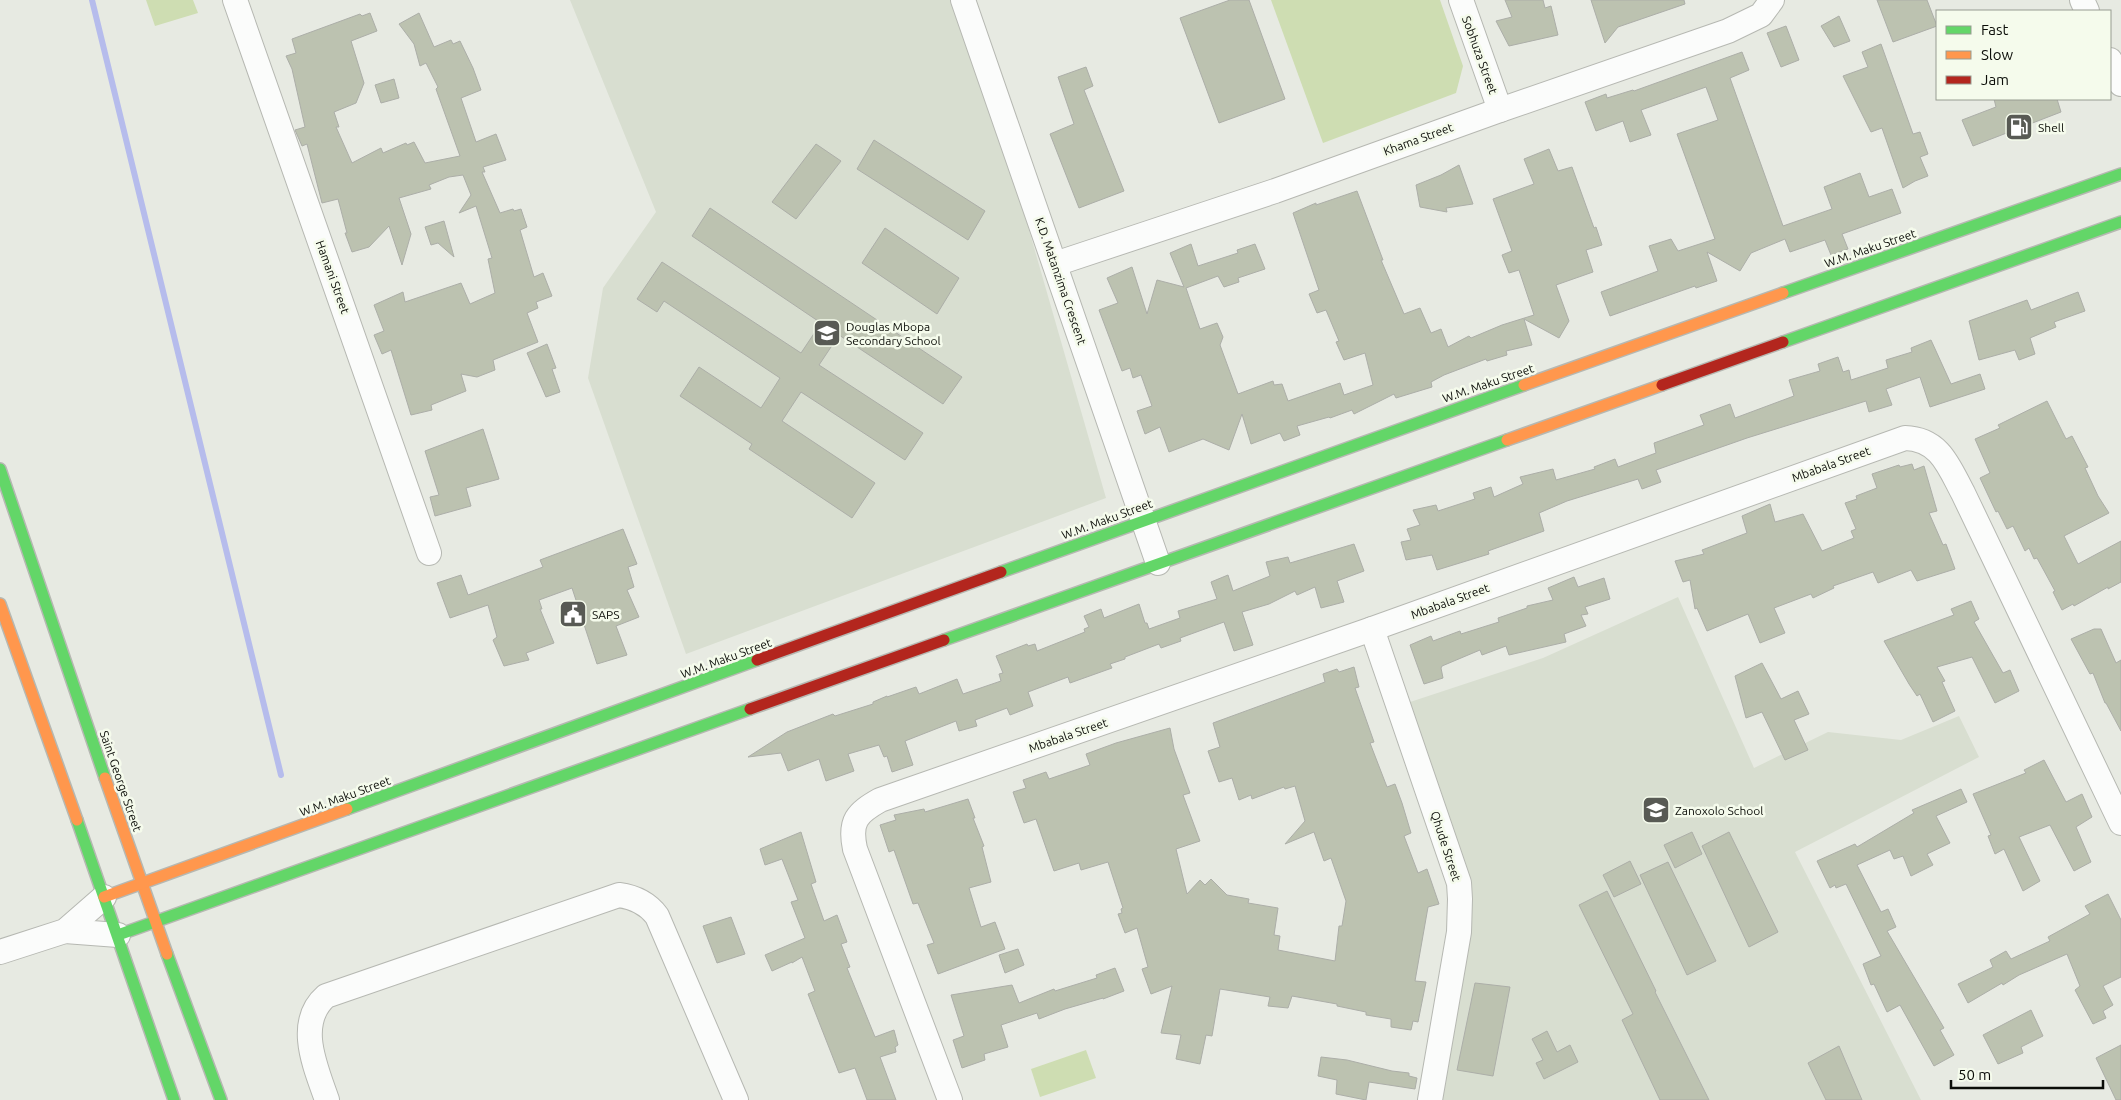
<svg xmlns="http://www.w3.org/2000/svg" width="2121" height="1100" font-family="Ubuntu,sans-serif">
	<style>
		.built { fill: #d8ded0 }
		.green { fill: #ceddb2 }
		.lines { fill: none; stroke-linecap: round; stroke-linejoin: round }
		.stream { stroke: #b6bcec; stroke-width: 6 }
		.building { fill: #bcc2b0; stroke: #acaea8 }
		.street-casing { stroke: #b6b8b2; stroke-width: 26 }
		.fast-casing { stroke: #b6b8b2; stroke-width: 14 }
		.slow-casing { stroke: #b6b8b2; stroke-width: 14 }
		.jam-casing { stroke: #b6b8b2; stroke-width: 14 }
		.street { stroke: #fbfcfb; stroke-width: 24 }
		.fast { stroke: #63d668; stroke-width: 11 }
		.slow { stroke: #ff974d; stroke-width: 11 }
		.jam { stroke: #b3261e; stroke-width: 11 }
		.labels { text-anchor: middle; dominant-baseline: central; stroke-width: 5; stroke-linejoin: round; paint-order: stroke }
		.street-label { font-size: 12px; fill: #0b0d08; stroke: #f5fbec }
		.poi-label { font-size: 12px; fill: #0b0d08; stroke: #f5fbec; text-anchor: start }
	</style>
	<rect width="100%" height="100%" fill="#e7eae2"/>
	<g class="built">
		<path d="M570,0h385l28,70 123,428 -420,156 -98,-276 15,-90 53,-76z"/>
		<path d="M1678,597l76,171 74,-36 73,8 58,-24 20,41 -184,95 126,248h-491l30,-185 -62,-209 145,-48z"/>
	</g>
	<g class="green">
		<path d="M146,0h47l5,13 -43,13z"/>
		<path d="M1271,0h169l23,66 -7,27 -133,50z"/>
		<path d="M1086,1050l10,28 -56,19 -9,-28z"/>
	</g>
	<g class="lines">
		<path class="stream" d="M92,0l189,775"/>
	</g>
	<g class="building">
		<path d="M1230,0h19l36,99 -66,24 -39,-105z"/>
		<path d="M1505,0h38l2,8 6,-2 7,29 -49,11 -13,-25 16,-4z"/>
		<path d="M1591,0h93l1,4 -67,23 -13,16z"/>
		<path d="M1877,0h50l10,26 -44,16z"/>
		<path d="M370,13l7,18 -26,10 13,42 -8,20 -22,9 5,15h-3l16,36 29,-15 2,5 23,-10 1,2 7,-3 11,21 35,-7 -24,-67 2,-2 -12,-24 -6,3 -6,-22 -15,-20 20,-11 15,34 17,-7 2,4 7,-3 13,27 8,22 -20,8 15,44 20,-8 10,26 -23,7 2,5h-3l18,41 13,-4 1,2 7,-2 6,18 -7,3 14,47 9,-4 9,23 -16,6 2,6 -11,5 11,29 -45,18 2,10 -18,7 -16,-3 5,17 -35,14 1,5 -21,5 -20,-65 -9,4 -8,-19 10,-4 -10,-26 29,-13 2,10 56,-19 9,21 25,-11 -7,-34 4,-1 -16,-52 -17,7 12,-18 -8,-20 -14,2 -20,8 2,4 -32,9 12,36 -9,31 -13,-39 -20,21 -17,5 -7,-19h2l-9,-34 -16,4 -15,-59 -5,2 -7,-16 10,-3 -13,-58 -6,-13 10,-3 -4,-14 68,-25 2,2z"/>
		<path d="M1839,16l11,25 -16,6 -13,-21z"/>
		<path d="M1786,26l13,34 -18,7 -14,-34z"/>
		<path d="M1881,44l32,90 7,-2 8,22 -8,3 8,19 -13,5 -12,7 -21,-60 -11,4 -28,-56 25,-9 -6,-15z"/>
		<path d="M1742,52l7,18 -19,8 53,148 49,-17 -8,-22 36,-14 9,24 23,-8 9,24 -59,21 6,15 -17,6 -6,-15 -35,12 -5,-13 -34,14 -11,18 -33,-19 10,29 -21,7 -1,-2 -85,30 -9,-24 57,-21 -9,-25 22,-7 7,12 37,-12 -38,-105 41,-14 -12,-33 -65,23 10,25 -21,7 -7,-21 -27,10 -11,-29 21,-8 1,4 26,-8 1,1z"/>
		<path d="M1086,67l7,19 -9,4 40,101 -45,17 -29,-74 24,-10 -16,-47z"/>
		<path d="M394,79l5,19 -18,5 -6,-18z"/>
		<path d="M1994,99h63l4,13 -88,34 -11,-26 34,-13z"/>
		<path d="M874,140l111,71 -17,29 -111,-71z"/>
		<path d="M816,144l25,17 -45,58 -24,-17z"/>
		<path d="M1549,149l9,22 14,-4 22,61 2,-1 6,18 -16,5 7,22 -37,13 13,36 -10,17 -35,-19 8,26 -26,6 1,4 -20,6 -1,-2 -42,16 -13,7 1,5 -36,11 -2,-4 -40,20 -2,-4 -22,8 -1,-1 -32,9 3,9 -16,6 -4,-8 -29,11 -9,-30 -13,36 -26,-11 -34,13 -9,-25 -15,7 -8,-23 15,-5 -11,-31 -8,3 -3,-10 -8,3 -23,-61 19,-7 -11,-25 25,-11 15,47 10,-34 27,7 -14,-34 21,-9 7,22 40,-13 -1,-3 18,-6 10,25 -27,9 1,4 -15,5 -6,-11 -32,12 14,41 17,-6 6,14 -3,8 18,49 35,-13 1,4 8,-1 6,17 52,-18 4,12 29,-10 -8,-32 -21,7 -8,-18 3,-1 -13,-31 -9,3 -8,-19 10,-4 -26,-77 23,-10v2l41,-14 26,69h-2l23,54 16,-6 11,25 10,-4 7,18 21,-11 2,2 31,-13 32,-10 -15,-45 -10,3 -7,-18 10,-4 -19,-52 41,-15 -10,-25z"/>
		<path d="M1459,165l14,39 -27,4 1,4 -27,-5 -4,-22 25,-10z"/>
		<path d="M710,208l252,169 -19,27 -104,-69 -20,30 104,68 -18,27 -104,-68 -19,29 93,62 -23,35 -103,-69 3,-5 -72,-48 19,-29 62,41 19,-30 -116,-77 -7,11 -20,-13 25,-37 139,91 20,-30 -129,-87z"/>
		<path d="M444,221l10,36 -16,-14 -7,2 -6,-18z"/>
		<path d="M885,228l74,50 -22,36 -75,-51z"/>
		<path d="M2078,292l7,19 -31,11 2,5 -26,11 5,16 -16,6 -4,-10 -36,10 -10,-39 58,-21 4,10z"/>
		<path d="M1931,340l20,44 29,-10 5,15 -55,18 -10,-30 -34,12 6,16 -23,7 -3,-11 -119,37 -91,32 5,12 -19,7 -4,-10 -71,22 -28,12 5,18 -56,20 1,3 -52,16 -5,-15 -26,5 -5,-18 10,-2 -4,-11 13,-4 -7,-15 23,-5 2,6 37,-12 -2,-6 18,-6 3,10 29,-13 -3,-7 33,-8 3,11 39,-11 -1,-2 21,-8 3,8 38,-14 -2,-10 50,-18 -4,-10 30,-11 5,14 59,-22 -5,-16 31,-9 -2,-7 20,-7 5,15 6,-2 2,10 37,-12 -2,-8 26,-8 -1,-4z"/>
		<path d="M547,344l9,24 -4,1 8,23 -14,5 -19,-44z"/>
		<path d="M2047,401l19,38 6,-3 16,31 -3,1 13,28 11,17 -45,23 14,28 43,-23v41l-13,7v-2l-34,19 -1,-2 -11,6 -9,-18 2,-1 -18,-33 -3,1 -5,-11 -4,3 -12,-25 -6,3 -9,-18 -2,1 -16,-34 10,-5 -15,-34 25,-11 -2,-3z"/>
		<path d="M483,429l16,50 -33,9 5,18 -36,10 -5,-19 9,-2 -14,-44z"/>
		<path d="M1912,464l2,6 10,-4 13,45 -8,2 14,32 3,-1 9,25 -38,12 -6,-11 -33,13 -5,-11 -40,14 1,2 -21,10 -2,-4 -37,14 11,25 -25,10 -12,-29 -41,17 -10,-23 -2,1 -5,-29 -7,2 -8,-21 29,-7 -2,-4 45,-17 -5,-17 28,-12 5,18 28,-8 19,37 32,-13 -3,-7 5,-2 -11,-26 12,-4 -1,-3 21,-8 -5,-14 27,-9 1,2z"/>
		<path d="M623,529l14,35 -9,3 6,20 -7,3 12,27 -23,9 11,29 -30,9 -25,-76 -33,12 3,9h-2l14,34 -28,10 3,7 -25,6 -11,-26 4,-3 -9,-32 -38,13 -13,-35 24,-8 7,20 75,-28 -3,-7z"/>
		<path d="M1354,544l10,27 -27,10 7,21 -23,6 -6,-21 -18,8 -2,-4 -26,13 -27,8 11,33 -19,6 -10,-29 -44,16 1,3 -20,7 -2,-4 -34,13v2l-15,5 2,4 -42,15 -2,-6 -40,15 5,14 -23,9 -3,-7 -32,12 2,6 -18,5 -3,-10 -51,20 8,24 -21,7 -5,-16 -3,1 -5,-12 -31,9 6,17 -28,10 -7,-22 -31,12 -7,-18 -33,4 39,-25 46,-18 2,2 38,-12v-2l14,-6v1l29,-10 3,7 38,-15 6,15 38,-13 -2,-7 4,-1 -7,-17 31,-12 1,2 7,-2 2,7 48,-19 -1,-3 5,-2 -5,-11 17,-7 3,9 35,-14 6,19h2l2,6 31,-11 -2,-7 39,-12 -6,-17 17,-7 5,16 37,-15 -4,-14 22,-5 2,6z"/>
		<path d="M1574,577l4,10 26,-9 6,21 -25,8 3,7 -7,1 5,11 -22,8 2,8 -57,13 -3,-9 -24,9 -2,-5 -38,16 -1,2 2,10 -19,6 -14,-39 21,-9 2,5 27,-10 1,3 38,-12 -1,-4 29,-10v-2l26,-6 -5,-12z"/>
		<path d="M1971,601l8,18 -5,3 29,51 7,-3 9,21 -24,12 -23,-46 -35,10 8,14 -3,1 13,29 -22,11 -13,-28 -3,2 -8,-12 -25,-43 70,-26 -3,-6z"/>
		<path d="M2094,629h7l15,34 5,-3v71l-15,-28h-1l-12,-30 -3,1 -19,-35z"/>
		<path d="M1762,663l19,36 17,-8 11,23 -15,6 14,30 -23,10 -23,-48 -16,6 -11,-42z"/>
		<path d="M1354,667l5,20 -4,1 19,54 -4,1 17,44 8,-3 7,19 9,30 -7,3 14,37 9,-4 12,35 -11,3 -13,74 11,1 -8,40 -5,-1 -2,9 -20,-3v-8l-25,-4v-3l-29,-6v-2l-45,-8 -4,12 -20,-2 2,-9 -50,-8 -8,47 -6,-1 -6,29 -24,-5 5,-24 -20,-2 11,-47 -21,8 -9,-25 6,-2 -11,-39 -12,5 -7,-19 4,-1 -1,-4 2,-1 -15,-46 -27,8 -2,-7 -25,8 -18,-52 -12,4 -11,-31 13,-4 -3,-8 23,-8 3,7 41,-14 -4,-11 30,-11 54,-15 4,21 16,44 -7,2 17,46 -24,8 11,45 13,-14 5,5 6,-6 16,16 22,4 -1,4 30,5 -4,27 6,1 -2,14 57,11 4,-35h3l4,-25 -15,-43 -7,3 -10,-29 -29,12 20,-23 -10,-35 -10,3 -1,-2 -32,12 -1,-4 -12,5 -7,-22 -13,4 -11,-31 12,-4 -7,-24 112,-41 -2,-8 14,-5 2,3z"/>
		<path d="M2044,760l22,42 16,-8 10,23 -16,10 15,35 -17,9 -24,-46 -31,12 21,44 -17,10 -19,-42 -9,5 -7,-18 3,-1 -18,-41 53,-21 -2,-3z"/>
		<path d="M1961,789l6,13 -31,14 14,27 -23,11 6,11 -22,11 -8,-20 -9,3 -4,-9 -33,15 24,47 7,-3 8,18 -9,4 57,97 -4,2 14,25 -20,11 -34,-61 -13,7 -13,-28 -3,1 -8,-21 18,-8 -35,-72 -10,4 -1,-3 -5,3 -13,-27 38,-17 2,3 57,-34 -2,-3z"/>
		<path d="M968,799l7,19h-2l11,28 -2,1 9,35 -22,6 12,39 14,-5 10,27 -67,25 -11,-29 7,-2 -16,-40 -5,1 -19,-54 -5,2 -9,-27 16,-5 -2,-5 30,-6 1,3z"/>
		<path d="M801,832l15,50 -5,2 13,37 13,-6 10,27 -6,2 9,23 -3,1 28,69 19,-7 4,15 -3,2 1,5 -16,5 16,43h-29l-12,-32 -16,5 -31,-79 7,-3 -13,-34 -10,6v-1l-20,9 -7,-16 40,-17 -14,-36 7,-2 -16,-41 -17,6 -5,-16z"/>
		<path d="M1692,832l10,22 -27,14 -11,-23z"/>
		<path d="M1729,832l49,100 -29,15 -47,-101z"/>
		<path d="M1630,861l11,23 -27,13 -11,-22z"/>
		<path d="M1668,862l48,99 -29,14 -47,-100z"/>
		<path d="M1607,891l49,100 -1,1 54,108h-49l-38,-80 11,-6 -54,-109z"/>
		<path d="M2108,894l13,26v57l-18,9 10,19 -10,6 3,7 -13,6 -18,-34 5,-4 -13,-32 -48,21 -16,10 -1,-2 -34,20 -10,-19 35,-17 -3,-7 16,-9 5,8 39,-18 -2,-4 42,-23 -5,-8z"/>
		<path d="M731,917l14,37 -28,9 -14,-37z"/>
		<path d="M1018,949l6,16 -19,8 -6,-18z"/>
		<path d="M1115,968l9,23 -21,8v-1l-38,11 -26,10 -2,-6 -36,12 7,22 -24,7 1,6 -23,8 -9,-28 11,-4 -13,-41 61,-10 7,18 35,-14 1,2 42,-13 -1,-3z"/>
		<path d="M1475,983l35,4 -17,89 -36,-6z"/>
		<path d="M2031,1010l12,26 -22,11 2,6 -25,11 -15,-29z"/>
		<path d="M1547,1031l10,21 13,-7 8,17 -34,17 -8,-16 7,-3 -11,-21z"/>
		<path d="M2121,1045v55h-5l-20,-42z"/>
		<path d="M1839,1046l23,54h-36l-18,-37z"/>
		<path d="M1321,1057l26,3 45,11 17,2v3l8,2 -2,11 -46,-7 -3,18 -30,-6 1,-14 -19,-4z"/>
	</g>
	<g class="lines">
		<g class="street-casing">
			<g id="street">
				<path d="M235,0l194,553"/>
				<path d="M963,0l195,563"/>
				<path d="M1461,0l39,110"/>
				<path d="M2082,0l5,11"/>
				<path d="M2110,60l11,24"/>
				<path d="M1055,264l220,-73 225,-81 228,-79 33,-16 11,-15"/>
				<path d="M1372,629l87,254 1,16 -1,33 -29,168"/>
				<path d="M65,931l53,4"/>
				<path d="M0,952l65,-21 39,-34"/>
				<path d="M327,1100c-11,-32 -32,-77 -1,-104l293,-101c15,2 29,9 38,21l79,184"/>
				<path d="M950,1100l-95,-251c-6,-28 2,-36 25,-49l492,-171 533,-191c35,1 44,29 58,55l158,330"/>
			</g>
		</g>
		<g class="fast-casing">
			<g id="fast">
				<path d="M1783,293l338,-119"/>
				<path d="M1783,342l338,-120"/>
				<path d="M0,469l105,309"/>
				<path d="M1001,572l523,-187"/>
				<path d="M944,640l563,-200"/>
				<path d="M347,809l410,-149"/>
				<path d="M77,820l97,280"/>
				<path d="M118,935l632,-226"/>
				<path d="M167,954l54,146"/>
			</g>
		</g>
		<g class="slow-casing">
			<g id="slow">
				<path d="M1524,385l259,-92"/>
				<path d="M1507,440l155,-55"/>
				<path d="M0,604l77,216"/>
				<path d="M105,778l62,176"/>
				<path d="M104,897l243,-88"/>
			</g>
		</g>
		<g class="jam-casing">
			<g id="jam">
				<path d="M1662,385l121,-43"/>
				<path d="M757,660l244,-88"/>
				<path d="M750,709l194,-69"/>
			</g>
		</g>
		<use href="#street" class="street"/>
		<use href="#fast" class="fast"/>
		<use href="#slow" class="slow"/>
		<use href="#jam" class="jam"/>
	</g>
	<defs>
		<g id="fuel-square" transform="scale(1.4375)"><rect x="-9" y="-9" width="18" height="18" rx="4" fill="#585a54" stroke="#f5fbec"/><path d="M-5.5-6h7V0h2V4h1.3V-2.5L3-4.5l.8-.8L6-3V5H2.5V1h-1V6h-7ZM-4.2-4.7v3.2H.2V-4.7Z" fill="#fff"/></g>
		<g id="school-square" transform="scale(1.4375)"><rect x="-9" y="-9" width="18" height="18" rx="4" fill="#585a54" stroke="#f5fbec"/><path d="M0-5L7-2L0 1L-7-2ZM-4 1L0 2.5L4 1V4Q0 6-4 4Z" fill="#fff"/></g>
		<g id="civic-square" transform="scale(1.4375)"><rect x="-9" y="-9" width="18" height="18" rx="4" fill="#585a54" stroke="#f5fbec"/><path d="M-.6-6.5H3V-4.5H.6V-3L4-1V1h2V6H-6V1h2V-1L-.6-3ZM-1.2 2.5V6h2.4V2.5Z" fill="#fff"/></g>
	</defs>
	<g fill-rule="evenodd">
		<use href="#fuel-square" x="2019" y="127"/>
		<use href="#school-square" x="827" y="333"/>
		<use href="#civic-square" x="573" y="614"/>
		<use href="#school-square" x="1656" y="810"/>
	</g>
	<g class="labels">
		<g class="street-label">
			<text transform="translate(1480 55) rotate(70)">Sobhuza Street</text>
			<text transform="translate(1418 139) rotate(-20)">Khama Street</text>
			<text transform="translate(1870 248) rotate(-19)">W.M. Maku Street</text>
			<text transform="translate(333 277) rotate(70)">Hamani Street</text>
			<text transform="translate(1061 281) rotate(71)">K.D. Matanzima Crescent</text>
			<text transform="translate(1488 383) rotate(-19)">W.M. Maku Street</text>
			<text transform="translate(1831 464) rotate(-20)">Mbabala Street</text>
			<text transform="translate(1107 519) rotate(-20)">W.M. Maku Street</text>
			<text transform="translate(1450 601) rotate(-20)">Mbabala Street</text>
			<text transform="translate(726 658) rotate(-20)">W.M. Maku Street</text>
			<text transform="translate(1068 735) rotate(-19)">Mbabala Street</text>
			<text transform="translate(121 781) rotate(71)">Saint George Street</text>
			<text transform="translate(345 796) rotate(-20)">W.M. Maku Street</text>
			<text transform="translate(1446 846) rotate(72)">Qhude Street</text>
		</g>
		<g class="poi-label">
			<text x="2038" y="127">Shell</text>
			<text x="846" y="326">Douglas Mbopa<tspan x="846" dy="14">Secondary School</tspan></text>
			<text x="592" y="614">SAPS</text>
			<text x="1675" y="810">Zanoxolo School</text>
		</g>
	</g>
	<rect x="1936" y="10" width="175" height="90" fill="#f5fbec" stroke="#979c91"/>
	<rect x="1946" y="26" width="25" height="8" fill="#63d668" stroke="#979c91"/>
	<text x="1981" y="35" font-size="15" fill="#0b0d08">Fast</text>
	<rect x="1946" y="51" width="25" height="8" fill="#ff974d" stroke="#979c91"/>
	<text x="1981" y="60" font-size="15" fill="#0b0d08">Slow</text>
	<rect x="1946" y="76" width="25" height="8" fill="#b3261e" stroke="#979c91"/>
	<text x="1981" y="85" font-size="15" fill="#0b0d08">Jam</text>
	<path d="M1951 1080v8h152v-8" fill="none" stroke="#0b0d08" stroke-width="2.5"/>
	<text x="1958" y="1080" font-size="15" fill="#0b0d08" stroke="#f5fbec" stroke-width="4" paint-order="stroke">50 m</text>
</svg>
